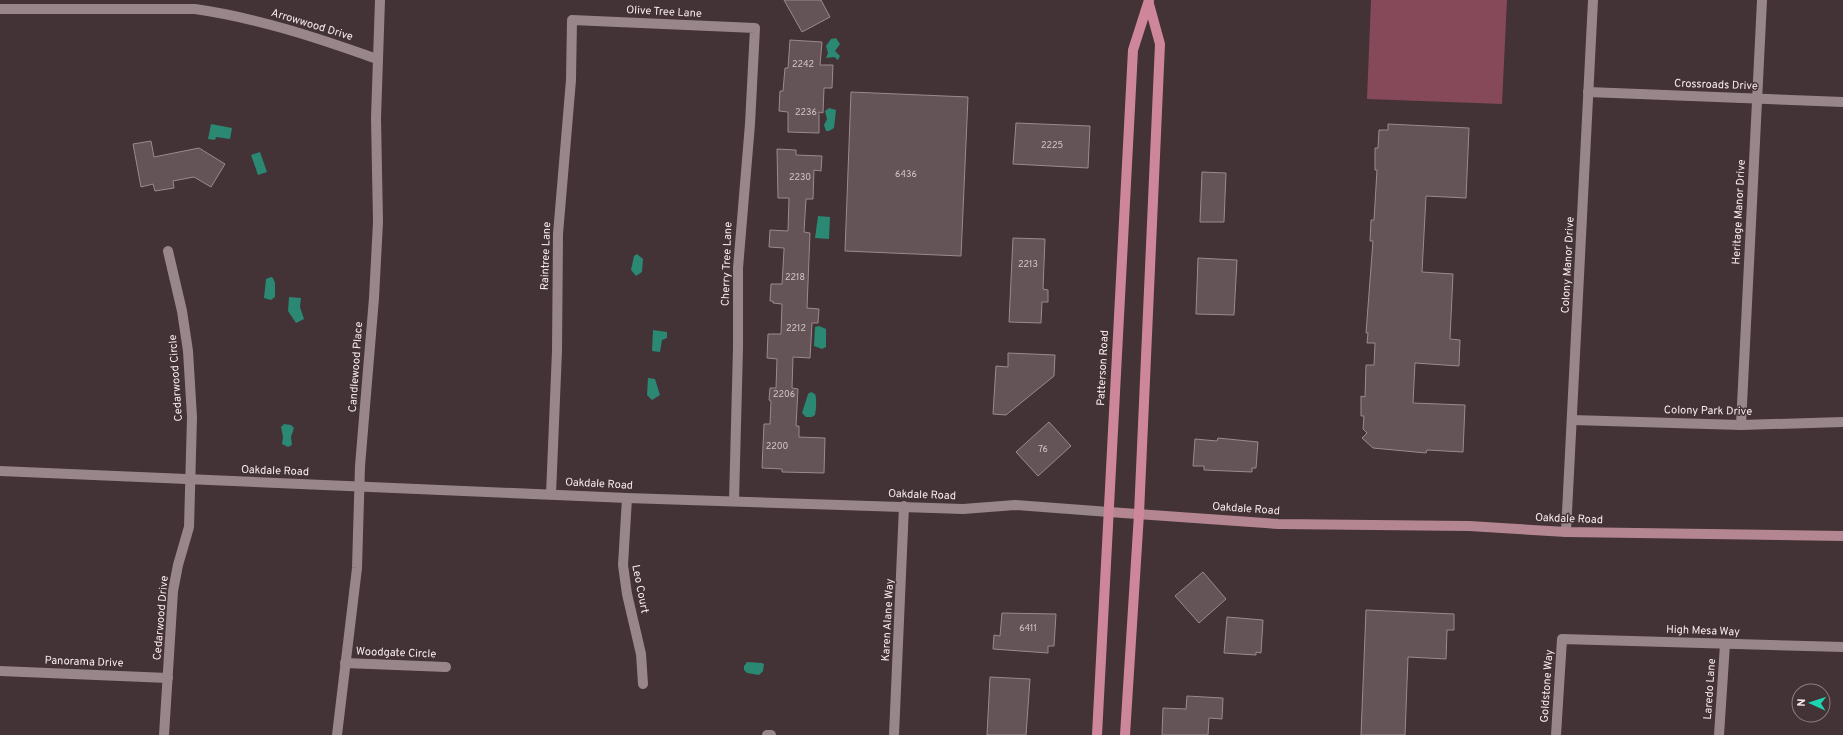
<svg xmlns="http://www.w3.org/2000/svg" width="1843" height="735" font-family="Overpass,sans-serif">
	<style>
		.green { fill: #86495a }
		.water { fill: #2b8872 }
		.building { fill: #645357; stroke: #9d898e }
		.lines { fill: none; stroke-linecap: round; stroke-linejoin: round }
		.minor { stroke: #99868a; stroke-width: 10 }
		.tertiary { stroke: #99868a; stroke-width: 10 }
		.secondary { stroke: #b38692; stroke-width: 10 }
		.primary { stroke: #ce879a; stroke-width: 10 }
		.labels { text-anchor: middle; dominant-baseline: central; stroke-width: 3; stroke-linejoin: round; paint-order: stroke }
		.number-label { font-size: 9px; fill: #d2c6c8 }
		.street-label { font-size: 11px; fill: #f7ecee; stroke: #433236 }
	</style>
	<rect width="100%" height="100%" fill="#433236"/>
	<path class="green" d="M1371,0h136l-5,104 -135,-5z"/>
	<g class="water">
		<path d="M836,38l4,6 -5,7 5,5 -2,4 -4,-3 -8,1 2,-5 -2,-7 5,-7z"/>
		<path d="M829,108l7,2 -2,18 -5,3h-3l-2,-6 3,-6 -2,-8z"/>
		<path d="M211,124l21,4 -2,11 -14,-2 -1,3 -7,-1z"/>
		<path d="M260,152l7,20 -9,3 -7,-20z"/>
		<path d="M818,216l12,1 -1,22 -14,-1z"/>
		<path d="M637,254l6,5 -1,13 -6,4 -5,-6 3,-14z"/>
		<path d="M271,277l2,1 2,5v14l-4,3 -7,-2 2,-19z"/>
		<path d="M289,297l12,1 -1,9 4,12 -8,4 -8,-12z"/>
		<path d="M819,326l7,3v18l-4,2 -8,-3 1,-19z"/>
		<path d="M653,330l14,2v6l-5,2 -2,12 -8,-1z"/>
		<path d="M648,378l7,1 5,16 -8,5 -5,-5z"/>
		<path d="M811,392l4,2c2,4 1,16 0,21l-3,2h-6l-4,-4 6,-19z"/>
		<path d="M284,424l7,1 3,3 -3,9 1,8 -4,2 -6,-3 1,-7 -2,-10z"/>
		<path d="M747,662l15,1 2,1 -1,7 -4,4 -12,-2 -3,-3v-4z"/>
	</g>
	<g class="building">
		<path d="M784,0h37l9,17 -28,15z"/>
		<path d="M790,40l32,2 -2,23h13l-1,23h-8l-1,25 -4,-1v21l-31,-1v-20l-9,-1 1,-20h3l2,-23h3z"/>
		<path d="M851,92l117,5 -7,159 -116,-5z"/>
		<path d="M1016,123l74,3 -2,42 -75,-4z"/>
		<path d="M1388,124l81,4 -3,70 -40,-2 -4,76 31,2 -3,65 10,1 -1,26 -44,-3 -2,40 52,2 -2,47 -36,-2 -1,3 -53,-5 -11,-10 5,-5 -4,-4 1,-13h-3v-20l4,1 1,-32h8l1,-22h-8l1,-10h-2l7,-92h-3l1,-21h3l3,-50h-2v-22h3l1,-18h9z"/>
		<path d="M151,141l3,16 45,-9 26,16 -14,23 -17,-10 -21,4 1,7 -19,3 -2,-7 -12,3 -8,-43z"/>
		<path d="M777,149l19,1v5l26,1 -1,15 -7,-1 -1,29h-7l-2,33 6,1 -3,75 12,1 -1,14h-6l-2,35 -17,-1 -1,31 6,1 -2,37h3v11l26,1 -1,35 -42,-1v-3l-20,-1 2,-44h6l1,-23 -2,-1 1,-12h6l1,-29 -10,-1 1,-24h13l1,-30 -9,-1v-2h-3l1,-17h11l2,-34v-2l-15,-1 1,-17 18,1 1,-33h-11z"/>
		<path d="M1202,172l24,1 -2,49h-24z"/>
		<path d="M1013,238l32,1 -2,50 5,1v12h-6l-1,21 -32,-1z"/>
		<path d="M1198,258l39,2 -3,55 -38,-1z"/>
		<path d="M1008,353l47,2 -1,21 -48,39 -13,-1 3,-48 12,1z"/>
		<path d="M1049,422l22,24 -33,30 -22,-24z"/>
		<path d="M1218,438l40,4 -2,26h-4v4l-48,-2v-4h-11l2,-27 22,2z"/>
		<path d="M1203,572l23,27 -27,24 -24,-27z"/>
		<path d="M1366,610l88,4v16h-7l-1,29 -38,-2 -3,78h-44z"/>
		<path d="M1002,613l54,1 -2,32h-6v7l-55,-4 1,-14 6,1z"/>
		<path d="M1227,617l36,3 -2,33 -5,-1v3l-32,-2z"/>
		<path d="M990,677l40,2 -4,56h-39z"/>
		<path d="M1187,696l36,2 -1,21 -13,-1 -1,17h-46l1,-27 23,1z"/>
	</g>
	<g class="lines">
		<g class="minor">
			<path d="M0,9h195c63,9 123,29 182,50"/>
			<path d="M1588,92l255,10"/>
			<path d="M1572,420l169,5 102,-3"/>
			<path d="M1741,425l21,-425"/>
			<path d="M551,494l6,-143 1,-117 13,-154 1,-60 183,8 -5,96 -12,144v80l-4,153"/>
			<path d="M627,498l-4,67 4,29 14,60 2,30"/>
			<path d="M1566,532l27,-532"/>
			<path d="M345,663l101,4"/>
			<path d="M0,671l168,7"/>
			<path d="M164,735l9,-144 5,-26 11,-38 3,-110 -4,-66 -6,-40 -14,-60"/>
			<path d="M337,735l20,-167 3,-102 14,-168 4,-76 -2,-104 4,-118"/>
			<path d="M767,735h4"/>
			<path d="M894,735l10,-229"/>
			<path d="M1556,735l6,-96 281,8"/>
			<path d="M1719,735l6,-91"/>
		</g>
		<path class="tertiary" d="M0,471l627,27 336,11 52,-4 94,7"/>
		<path class="secondary" d="M1109,512l169,12 191,2 97,6 277,4"/>
		<g class="primary">
			<path d="M1097,735l36,-685 16,-50"/>
			<path d="M1125,735l14,-221 21,-470 -11,-40"/>
		</g>
	</g>
	<g class="labels">
		<g class="number-label">
			<text x="803" y="64">2242</text>
			<text x="806" y="112">2236</text>
			<text x="1052" y="145">2225</text>
			<text x="906" y="174">6436</text>
			<text x="800" y="177">2230</text>
			<text x="1028" y="264">2213</text>
			<text x="795" y="277">2218</text>
			<text x="796" y="328">2212</text>
			<text x="784" y="394">2206</text>
			<text x="777" y="446">2200</text>
			<text x="1043" y="449">76</text>
			<text x="1028" y="628">6411</text>
		</g>
		<g class="street-label">
			<text transform="translate(664 12) rotate(3)">Olive Tree Lane</text>
			<text transform="translate(312 25) rotate(17)">Arrowwood Drive</text>
			<text transform="translate(1716 85) rotate(2)">Crossroads Drive</text>
			<text transform="translate(1739 212) rotate(-87)">Heritage Manor Drive</text>
			<text transform="translate(546 256) rotate(-88)">Raintree Lane</text>
			<text transform="translate(727 264) rotate(-88)">Cherry Tree Lane</text>
			<text transform="translate(1568 265) rotate(-87)">Colony Manor Drive</text>
			<text transform="translate(356 367) rotate(-86)">Candlewood Place</text>
			<text transform="translate(1103 368) rotate(-87)">Patterson Road</text>
			<text transform="translate(176 378) rotate(-94)">Cedarwood Circle</text>
			<text transform="translate(1708 411) rotate(1)">Colony Park Drive</text>
			<text transform="translate(275 471) rotate(2)">Oakdale Road</text>
			<text transform="translate(599 484) rotate(3)">Oakdale Road</text>
			<text transform="translate(922 495) rotate(2)">Oakdale Road</text>
			<text transform="translate(1246 509) rotate(4)">Oakdale Road</text>
			<text transform="translate(1569 519) rotate(2)">Oakdale Road</text>
			<text transform="translate(640 589) rotate(79)">Leo Court</text>
			<text transform="translate(161 618) rotate(-85)">Cedarwood Drive</text>
			<text transform="translate(888 620) rotate(-87)">Karen Alane Way</text>
			<text transform="translate(1703 631) rotate(2)">High Mesa Way</text>
			<text transform="translate(396 653) rotate(2)">Woodgate Circle</text>
			<text transform="translate(84 662) rotate(2)">Panorama Drive</text>
			<text transform="translate(1547 686) rotate(-86)">Goldstone Way</text>
			<text transform="translate(1710 689) rotate(-86)">Laredo Lane</text>
		</g>
	</g>
	<g transform="translate(1811 703) rotate(273)"><circle r="19" fill="#433236" stroke="#8b7c80"/>
	<path d="M0-3L7 15L0 10L-7 15Z" fill="#1bd5b1"/>
	<text y="-6" font-size="11" font-weight="bold" text-anchor="middle" fill="#f7ecee">N</text>
	</g>
</svg>
